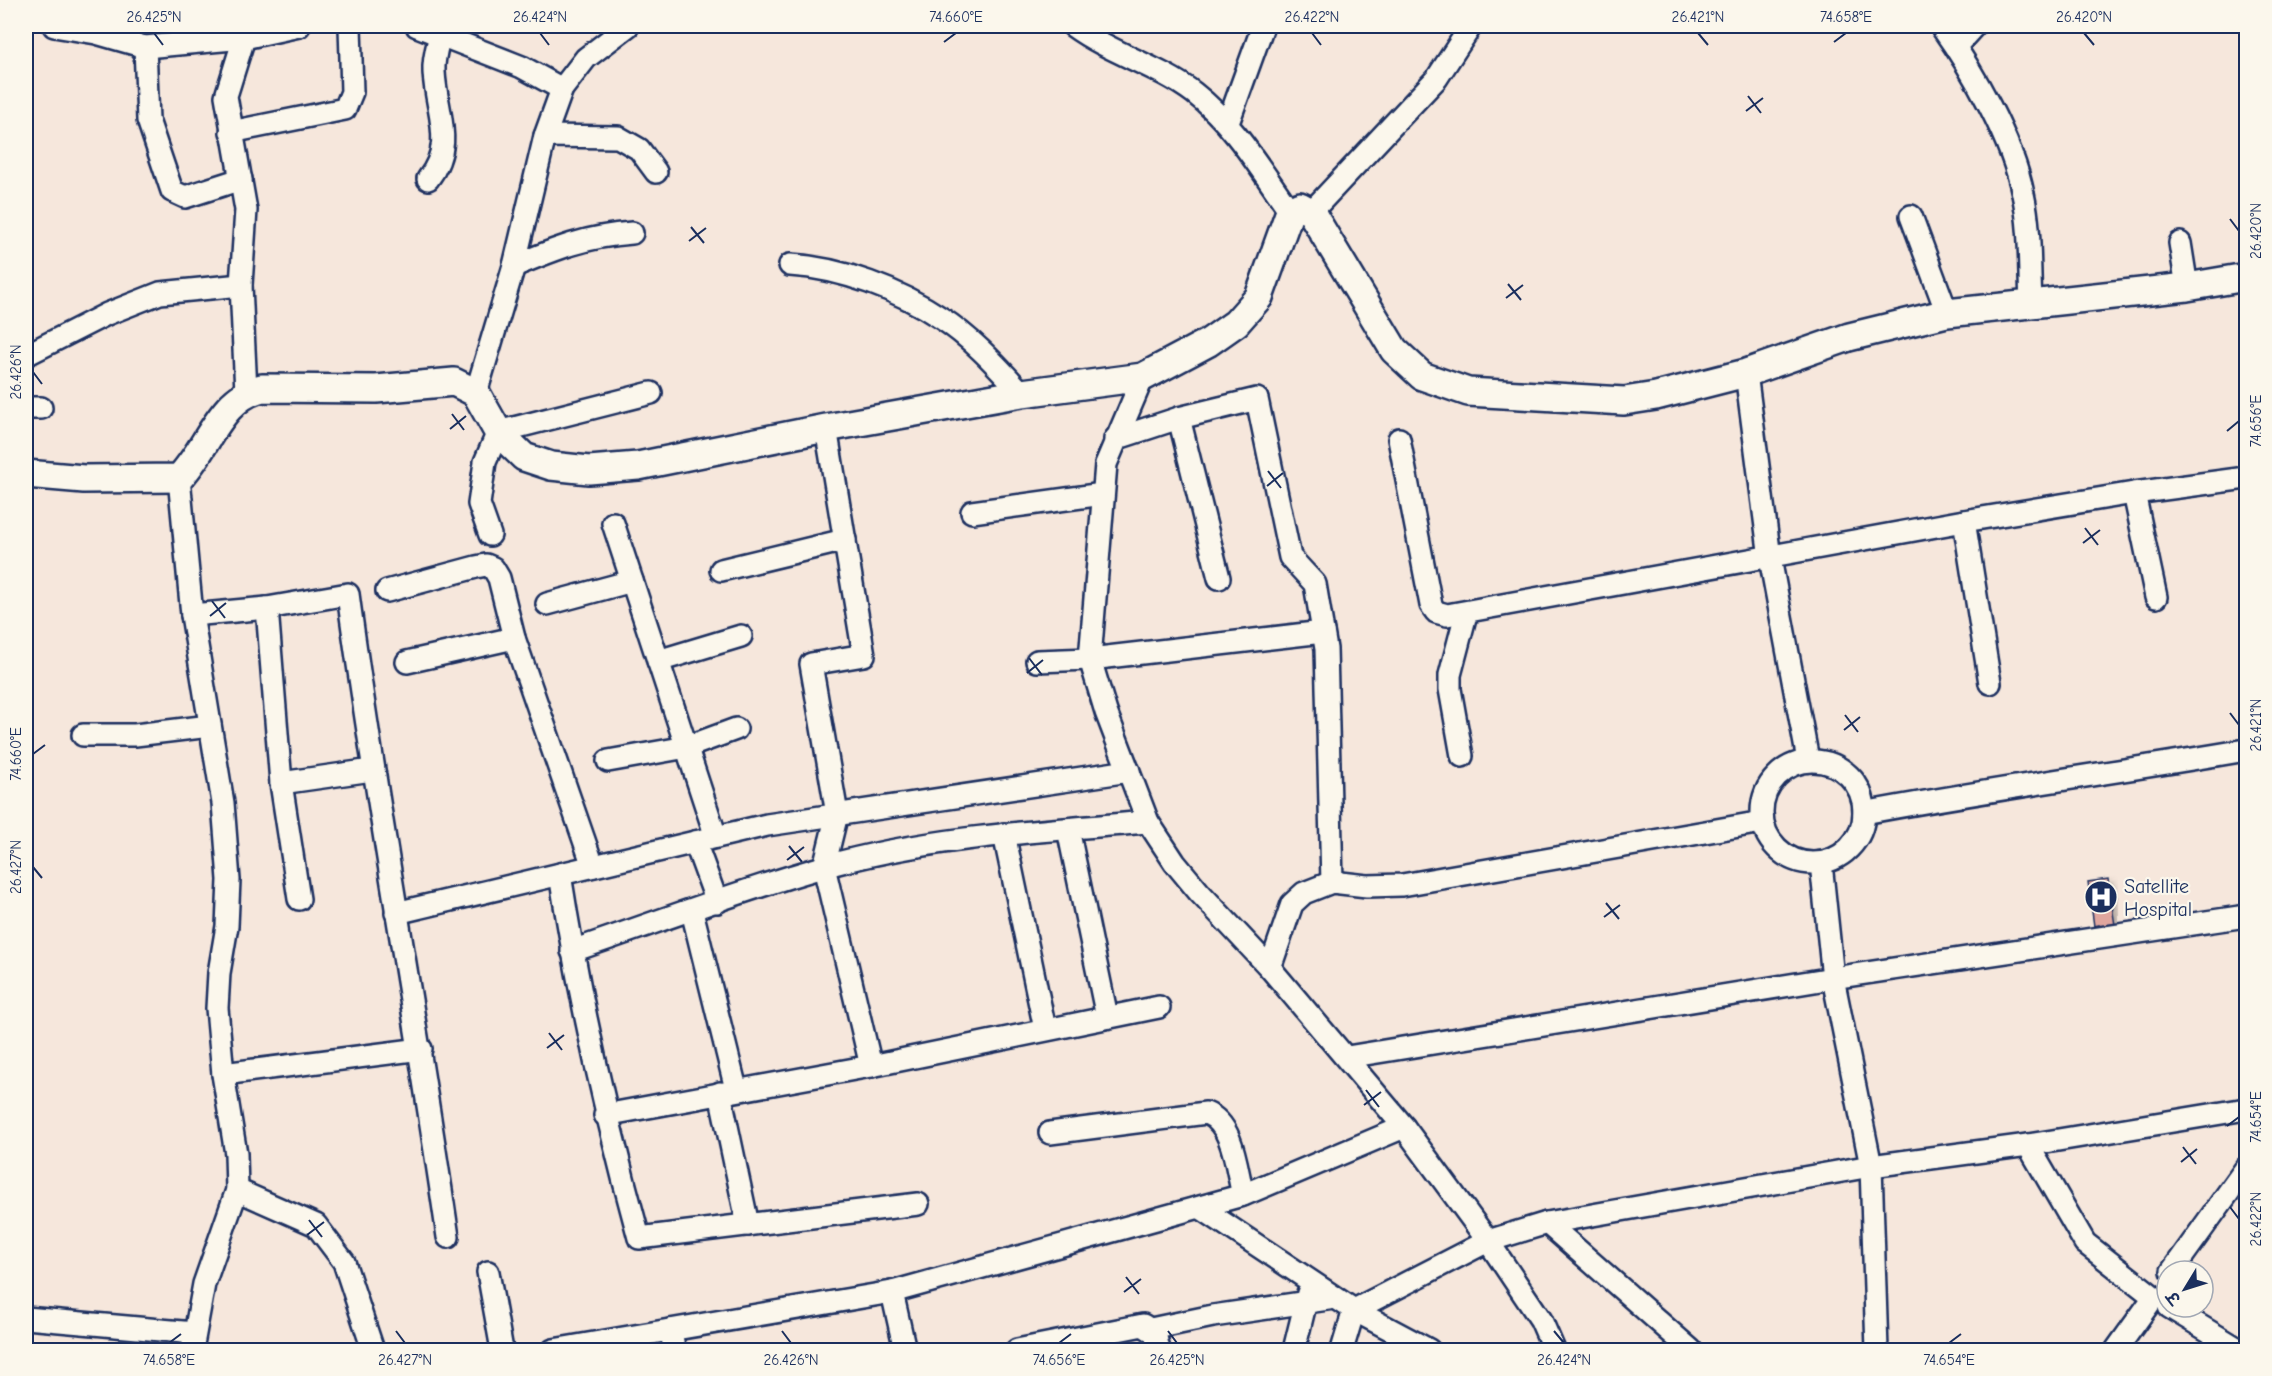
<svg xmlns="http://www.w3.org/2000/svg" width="2272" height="1376" font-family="'Comic Neue','Playpen Sans Deva',sans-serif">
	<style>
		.building { fill: #e0a69e; stroke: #1b2f5e; stroke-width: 1.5; filter: url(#shadow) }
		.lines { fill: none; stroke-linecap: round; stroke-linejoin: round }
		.minor-casing { stroke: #1b2f5e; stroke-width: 26 }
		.tertiary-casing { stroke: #1b2f5e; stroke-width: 32 }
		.minor { stroke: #fbf7ec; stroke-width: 21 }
		.tertiary { stroke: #fbf7ec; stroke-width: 27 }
		.ticks { fill: none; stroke: #1b2f5e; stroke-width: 2 }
		.labels { text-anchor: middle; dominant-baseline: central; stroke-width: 4.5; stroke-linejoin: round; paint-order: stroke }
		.poi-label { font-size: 20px; fill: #1b2f5e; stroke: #fbf7ec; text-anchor: start }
		.neatline { fill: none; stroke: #1b2f5e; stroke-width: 2 }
		.ticks-label { font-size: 15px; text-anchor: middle; fill: #1b2f5e }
	</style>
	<defs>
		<filter id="shadow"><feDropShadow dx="6" dy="4" stdDeviation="3" flood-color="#0004"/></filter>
	</defs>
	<rect width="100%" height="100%" fill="#f6e7dc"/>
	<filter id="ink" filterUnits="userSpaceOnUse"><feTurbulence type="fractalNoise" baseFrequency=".0167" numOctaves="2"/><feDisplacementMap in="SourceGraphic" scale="12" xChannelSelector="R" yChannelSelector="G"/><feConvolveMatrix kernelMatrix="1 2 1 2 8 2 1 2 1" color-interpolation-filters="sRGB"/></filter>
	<g filter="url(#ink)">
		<path class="building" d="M2108,879l8,53 -16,3 -1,-10 -5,1 -6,-44z"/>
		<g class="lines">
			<g class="minor-casing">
				<g id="minor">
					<path d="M54,26l42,7 49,14 99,-9"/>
					<path d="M417,26l105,41 40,22"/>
					<path d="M1073,26c37,27 84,39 121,67 41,32 66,76 96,118"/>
					<path d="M1941,26c32,45 71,113 82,168 8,35 6,73 8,109"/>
					<path d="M1956,46l18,-20"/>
					<path d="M145,47l3,73 24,71 13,6 56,-18"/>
					<path d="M1228,123l35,-97"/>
					<path d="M231,132l114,-23 7,-17 -2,-66"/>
					<path d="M545,136l73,1 21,12 17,23"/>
					<path d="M428,179c28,-36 8,-66 6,-107 -1,-12 3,-25 6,-37"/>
					<path d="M1311,212l126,-134 34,-52"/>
					<path d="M1911,216l36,97"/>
					<path d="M2180,243l7,44"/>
					<path d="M790,265c51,3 109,25 151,53 31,20 56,48 81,75"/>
					<path d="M514,266c41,-17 73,-30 118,-33"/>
					<path d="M26,355l81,-41 53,-21 81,-8"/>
					<path d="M1746,373l24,185 38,202"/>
					<path d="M1143,377l-37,87 -16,195 16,53 42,110 27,41 24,29 71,76 134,159 84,114 53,79 13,30"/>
					<path d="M246,392l-5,-107 5,-75 -20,-114 18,-58 55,-12"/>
					<path d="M476,393l38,-127 31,-130 17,-47 24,-31 42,-32"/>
					<path d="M26,408h15"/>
					<path d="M1179,418l40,160"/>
					<path d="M826,428l38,227 -53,9 26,150 -13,53 47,199"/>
					<path d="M1115,439l64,-21 78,-19 33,158 25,27 11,65 6,233"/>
					<path d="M1399,439l32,166 5,7 11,3 517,-94 170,-28 112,-15"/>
					<path d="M179,478l13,137 31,188 6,77 -2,46 -8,47 -2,35 6,66 13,80 1,36 -33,94 -12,66"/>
					<path d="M2134,493l22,104"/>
					<path d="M972,512l131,-18"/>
					<path d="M1964,521l26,162"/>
					<path d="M613,523l103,314"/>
					<path d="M490,535l-11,-31 6,-42 13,-30 153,-39"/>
					<path d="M721,570l124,-30"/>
					<path d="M387,591l89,-24 10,-2 7,3 6,10 15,60 79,228"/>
					<path d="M547,604l85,-23"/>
					<path d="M267,608l14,175 18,116"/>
					<path d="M192,615l75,-7 81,-14c29,215 69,428 100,643"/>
					<path d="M658,661l83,-25"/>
					<path d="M1037,661l53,-2 233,-27"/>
					<path d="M407,662l107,-24"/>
					<path d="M83,735h52l75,-9"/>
					<path d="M1462,756l-12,-67v-14l16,-61"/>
					<circle cx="1813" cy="812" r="51"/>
					<path d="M608,761l79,-14 49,-18"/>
					<path d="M281,783l91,-13"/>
					<path d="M1864,813c127,-24 255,-41 382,-63"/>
					<path d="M1068,829l39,188"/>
					<path d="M1004,834l41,195"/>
					<path d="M695,842l22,60"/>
					<path d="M1821,863l12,115 38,188 6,184"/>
					<path d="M560,874c19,123 46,244 79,364l279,-34"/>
					<path d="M692,911l44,178"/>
					<path d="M396,913l371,-88 362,-54"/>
					<path d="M572,951c83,-28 166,-60 251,-84 105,-30 217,-36 325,-45"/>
					<path d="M1270,968l22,-64 12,-11 28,-11 35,4 35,-1 360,-63"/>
					<path d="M1347,1057l486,-79 413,-62"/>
					<path d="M223,1074l198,-25"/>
					<path d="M720,1093l28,132"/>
					<path d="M605,1115l266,-49 288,-59"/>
					<path d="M1050,1133l156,-20c28,11 30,55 37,82"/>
					<path d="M2028,1145l57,98 69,54 -38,53"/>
					<path d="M237,1190l79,35 28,37 29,88"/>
					<path d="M1201,1208l153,102 75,40"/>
					<path d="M1547,1223l144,127"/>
					<path d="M2172,1271l74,-103"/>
					<path d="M488,1272l14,78"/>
					<path d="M892,1292l13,58"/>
					<path d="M2169,1307l71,43"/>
					<path d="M26,1318l168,15"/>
					<path d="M1151,1329l62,-13 122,-18"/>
					<path d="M670,1330l5,20"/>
					<path d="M553,1350l339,-58 351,-97 161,-68"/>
					<path d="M1017,1350l126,-25 12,8 4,17"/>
					<path d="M1294,1350l14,-57"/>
					<path d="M1342,1350l12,-40 134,-69 59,-18 324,-57 157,-21 218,-36"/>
				</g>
			</g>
			<g class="tertiary-casing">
				<path id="tertiary" d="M26,474l58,5 95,-1c29,-29 40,-80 83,-90l114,1 78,-7 22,11 22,39 26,25 27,9 38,4 49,-4 188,-38 196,-35 121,-16 66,-35 27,-19 23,-26 31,-86 10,-5 11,6 83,138 28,26 46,16 156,9 32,-5 90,-23 103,-36 98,-24 240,-26 59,-10"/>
			</g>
			<use href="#minor" class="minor"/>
			<use href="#tertiary" class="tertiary"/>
		</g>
	</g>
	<path class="ticks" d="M154,33l9,12M540,33l9,12M1312,33l9,12M1698,33l10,12M2084,33l10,12M944,42l12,-9M1834,42l12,-9M1748,96l13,17M1746,111l17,-13M2230,219l9,12M691,227l13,16M689,241l17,-13M1508,284l13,16M1506,298l17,-13M33,372l9,12M452,414l12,16M450,429l16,-13M2227,431l12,-10M1268,471l13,17M1267,486l16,-13M2085,528l13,17M2083,543l17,-13M212,601l13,17M210,616l16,-13M1029,658l13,17M1027,673l16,-13M2230,713l9,12M1845,715l13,17M1844,730l16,-13M33,754l12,-9M789,846l13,16M787,860l17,-13M33,867l9,11M1606,903l13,16M1604,917l16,-12M549,1033l13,17M547,1048l17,-13M1366,1090l13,17M1364,1105l17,-13M2227,1126l12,-9M2183,1147l13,17M2181,1162l16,-13M2230,1207l9,12M309,1220l13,17M307,1235l17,-13M1126,1277l13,17M1124,1292l17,-13M396,1331l9,12M782,1331l9,12M1168,1331l9,12M1554,1331l10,12M169,1343l12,-9M1059,1343l12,-9M1949,1343l12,-9"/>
	<defs>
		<g id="hospital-disc" transform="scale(1.725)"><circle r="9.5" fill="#1b2f5e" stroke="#fbf7ec"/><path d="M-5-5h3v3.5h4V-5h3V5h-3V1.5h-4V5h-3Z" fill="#fff"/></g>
	</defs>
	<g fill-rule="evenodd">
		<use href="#hospital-disc" x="2101" y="897"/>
	</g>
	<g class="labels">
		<g class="poi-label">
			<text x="2124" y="886">Satellite<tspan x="2124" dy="23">Hospital</tspan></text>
		</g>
	</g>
	<rect width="2272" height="1376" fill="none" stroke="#fbf7ec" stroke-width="66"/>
	<g transform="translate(2185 1289) rotate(232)"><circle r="28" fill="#fbf7ec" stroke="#a1a7b3" stroke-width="1.5"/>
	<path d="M0-4.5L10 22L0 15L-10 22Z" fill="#1b2f5e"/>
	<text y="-9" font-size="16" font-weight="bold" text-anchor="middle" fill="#1b2f5e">उ</text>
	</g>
	<rect x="33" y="33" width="2206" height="1310" class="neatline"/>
	<g class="ticks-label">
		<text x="154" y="22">26.425°N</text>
		<text x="540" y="22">26.424°N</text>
		<text x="956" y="22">74.660°E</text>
		<text x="1312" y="22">26.422°N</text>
		<text x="1698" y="22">26.421°N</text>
		<text x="1846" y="22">74.658°E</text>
		<text x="2084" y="22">26.420°N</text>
		<text transform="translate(2256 231) rotate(-90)" y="5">26.420°N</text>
		<text transform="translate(16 372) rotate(-90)" y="5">26.426°N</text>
		<text transform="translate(2256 421) rotate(-90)" y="5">74.656°E</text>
		<text transform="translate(2256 725) rotate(-90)" y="5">26.421°N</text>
		<text transform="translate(16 754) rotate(-90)" y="5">74.660°E</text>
		<text transform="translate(16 867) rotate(-90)" y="5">26.427°N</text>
		<text transform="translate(2256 1117) rotate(-90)" y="5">74.654°E</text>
		<text transform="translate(2256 1219) rotate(-90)" y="5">26.422°N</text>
		<text x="169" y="1365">74.658°E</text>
		<text x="405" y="1365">26.427°N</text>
		<text x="791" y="1365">26.426°N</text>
		<text x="1059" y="1365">74.656°E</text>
		<text x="1177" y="1365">26.425°N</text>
		<text x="1564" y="1365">26.424°N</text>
		<text x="1949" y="1365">74.654°E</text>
	</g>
</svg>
